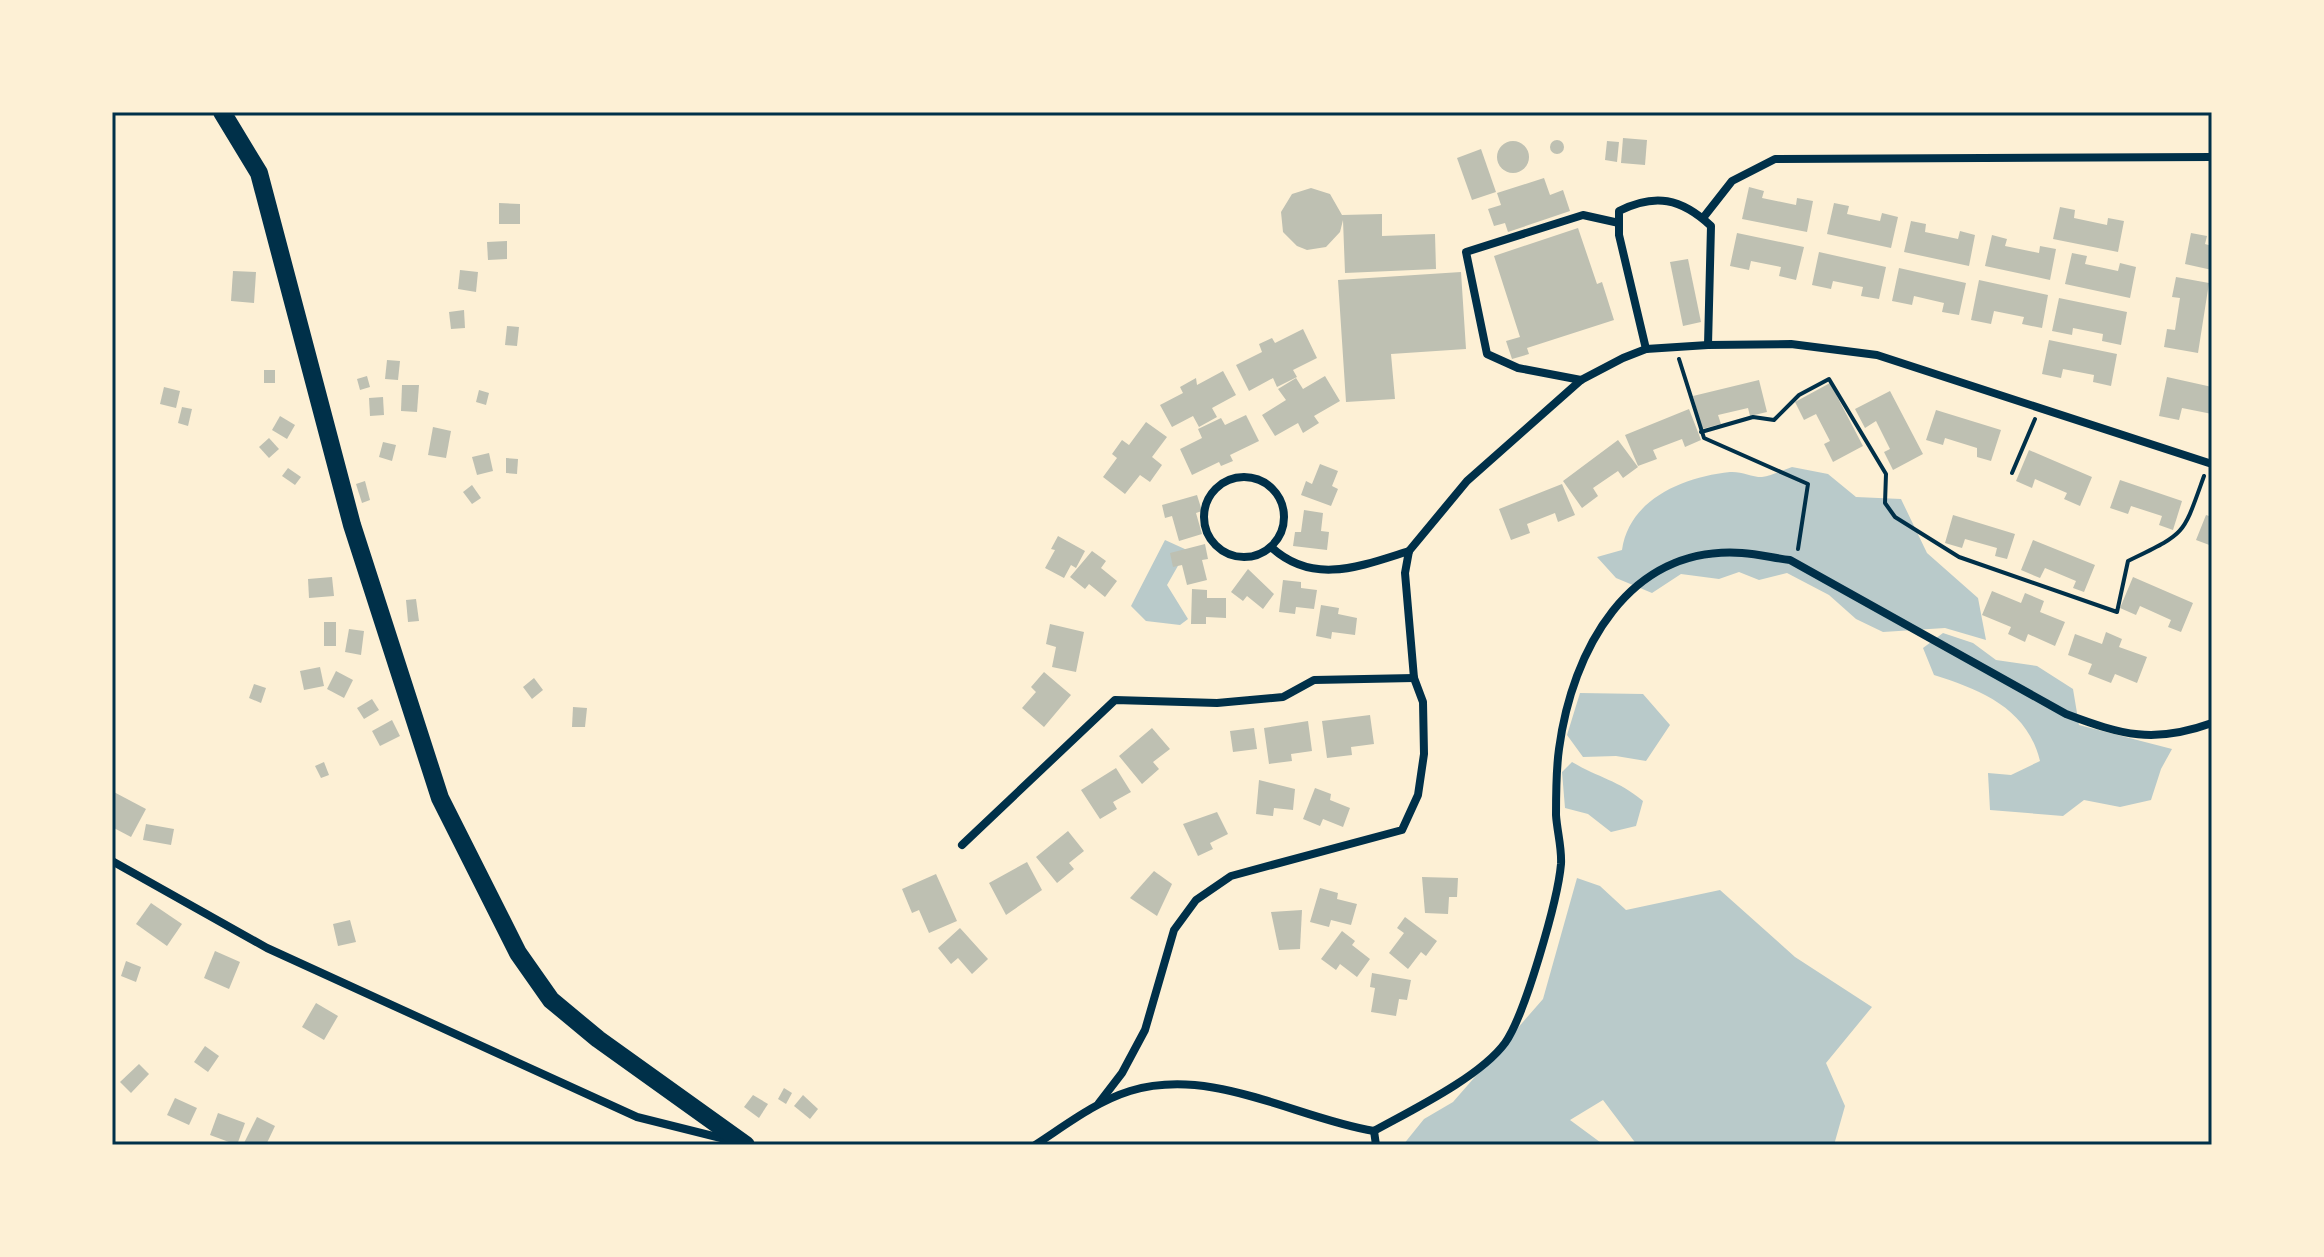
<svg xmlns="http://www.w3.org/2000/svg" width="2324" height="1257" font-family="'Archivo Narrow',sans-serif">
	<style>
		.green { fill: #b9caca }
		.building { fill: #bec0b2 }
		.lines { fill: none; stroke-linecap: round; stroke-linejoin: round }
		.path { stroke: #003049; stroke-width: 4 }
		.minor { stroke: #003049; stroke-width: 8 }
		.primary { stroke: #003049; stroke-width: 18 }
		.neatline { fill: none; stroke: #003049; stroke-width: 3 }
	</style>
	<rect width="100%" height="100%" fill="#fdf0d5"/>
	<g class="green">
		<path d="M1792,467l36,7 28,23 45,2 26,54 51,45 8,42 -41,-12 -62,4 -27,-13 -27,-24 -42,-22 -28,7 -20,-8 -20,7 -38,-5 -29,19 -36,-15 -19,-21 25,-7c7,-50 60,-73 108,-78 11,-1 21,5 32,5 9,-1 21,-7 30,-10z"/>
		<path d="M1165,540l22,10 -20,35 21,34 -8,6 -34,-4 -15,-15z"/>
		<path d="M1943,633l30,10 23,17 41,6 36,23 6,36 93,24 -11,20 -10,31 -31,7 -36,-7 -21,16 -73,-6 -2,-37 23,2 29,-14c-13,-53 -59,-71 -106,-86l-11,-27z"/>
		<path d="M1580,693l63,1 27,31 -24,36 -30,-5 -33,1 -16,-22z"/>
		<path d="M1572,762c27,16 46,18 71,39l-7,25 -25,6 -23,-18 -23,-6 -3,-36z"/>
		<path d="M1577,878l23,8 26,24 94,-20 75,67 77,50 -46,56 19,43 -11,39h-197l-34,-45 -33,20 34,25h-201l21,-26 29,-17 90,-103z"/>
	</g>
	<g class="building">
		<path d="M1623,138l24,2 -2,25 -24,-2z"/>
		<circle cx="1557" cy="147" r="7"/>
		<circle cx="1513" cy="157" r="16"/>
		<path d="M1607,141l12,1 -2,20 -12,-2z"/>
		<path d="M1481,149l15,43 -24,8 -15,-42z"/>
		<path d="M1544,178l6,17 13,-5 7,21 -62,21 -3,-9 -11,3 -6,-17 13,-4 -4,-12z"/>
		<path d="M1749,187l15,4 -2,7 34,7 1,-7 16,3 -6,31 -65,-13z"/>
		<path d="M1311,188l19,6 12,21 40,-1v22l53,-2 1,35 -91,4 -2,-53 -3,12 -14,15 -19,3 -10,-4 -14,-14 -2,-20 11,-18z"/>
		<path d="M499,203l21,1v20h-21z"/>
		<path d="M1834,203l15,3 -2,8 33,7 2,-8 16,4 -7,31 -64,-14z"/>
		<path d="M2060,207l15,3 -1,8 33,7 1,-7 16,3 -6,31 -65,-13z"/>
		<path d="M1911,221l15,3 -1,8 33,7 2,-8 15,4 -6,31 -65,-14z"/>
		<path d="M1578,228l19,56 5,-2 12,38 -87,28 2,6 -17,5 -6,-18 14,-4 -26,-81z"/>
		<path d="M1737,233l67,14 -8,33 -17,-4 2,-9 -30,-6 -2,9 -19,-4z"/>
		<path d="M2191,233l16,3 -2,8 7,2v24l-27,-6z"/>
		<path d="M1992,235l15,4 -2,7 34,7 1,-7 16,3 -6,31 -65,-14z"/>
		<path d="M507,241v18l-19,1 -1,-18z"/>
		<path d="M1819,252l67,15 -7,32 -18,-3 2,-9 -30,-6 -2,8 -19,-4z"/>
		<path d="M2072,253l15,3 -2,8 33,7 2,-8 16,4 -6,31 -65,-14z"/>
		<path d="M1688,259l13,63 -18,4 -13,-64z"/>
		<path d="M1899,268l67,15 -7,32 -17,-3 2,-9 -30,-7 -2,9 -20,-4z"/>
		<path d="M460,270l18,2 -2,20 -18,-3z"/>
		<path d="M233,271l23,1 -2,31 -23,-2z"/>
		<path d="M1461,272l5,77 -75,5 4,45 -49,3 -8,-122z"/>
		<path d="M2176,277l33,6 -11,70 -34,-6 3,-18 8,1 5,-32 -8,-1z"/>
		<path d="M1979,280l69,15 -6,33 -20,-4 2,-7 -30,-6 -3,13 -20,-4z"/>
		<path d="M2059,298l68,14 -6,33 -19,-4 1,-7 -30,-6 -1,7 -20,-4z"/>
		<path d="M464,310l1,18 -14,1 -2,-17z"/>
		<path d="M507,326l12,1 -2,19 -12,-1z"/>
		<path d="M1303,329l14,29 -24,12 4,7 -20,10 -4,-9 -24,13 -13,-26 26,-13 -3,-8 13,-6 3,5z"/>
		<path d="M2049,340l68,14 -6,32 -18,-4 1,-7 -31,-6 -2,9 -19,-4z"/>
		<path d="M387,360l13,1 -2,19 -13,-1z"/>
		<rect x="264" y="370" width="11" height="13"/>
		<path d="M1223,371l13,24 -24,13 5,9 -18,10 -6,-11 -21,11 -12,-22 23,-12 -3,-6 16,-9 1,7z"/>
		<path d="M367,376l3,11 -10,3 -3,-11z"/>
		<path d="M1325,376l15,25 -26,15 5,7 -16,10 -5,-10 -23,13 -13,-21 24,-15 -8,-11 18,-11 7,11z"/>
		<path d="M2167,377l45,10v27l-30,-6 -3,12 -20,-4z"/>
		<path d="M1759,380l8,32 -17,4 -2,-8 -30,7 3,9 -19,5 -9,-33z"/>
		<path d="M1830,383l33,63 -30,16 -9,-18 6,-3 -14,-27 -12,6 -9,-18z"/>
		<path d="M402,385h17l-2,27 -16,-1z"/>
		<path d="M164,387l16,4 -4,17 -16,-4z"/>
		<path d="M479,390l10,3 -3,12 -10,-3z"/>
		<path d="M1890,391l33,63 -30,16 -9,-18 6,-3 -14,-28 -11,7 -10,-19z"/>
		<path d="M383,397l1,18 -14,1 -1,-18z"/>
		<path d="M182,407l10,2 -4,17 -10,-3z"/>
		<path d="M1689,409l12,31 -16,7 -3,-8 -29,11 4,9 -19,7 -13,-31z"/>
		<path d="M1936,410l65,20 -10,31 -14,-4v-9l-32,-10 -2,7 -17,-5z"/>
		<path d="M1246,415l13,26 -29,14 3,6 -12,5 -2,-4 -27,13 -12,-26 22,-11 -4,-9 23,-11 4,7z"/>
		<path d="M280,416l15,9 -8,14 -15,-9z"/>
		<path d="M1146,422l21,15 -15,20 10,8 -12,17 -10,-7 -15,19 -22,-17 14,-19 -5,-4 10,-14 7,5z"/>
		<path d="M433,427l18,4 -5,27 -18,-3z"/>
		<path d="M269,438l10,11 -10,9 -10,-11z"/>
		<path d="M1618,440l20,27 -15,11 -5,-7 -25,17 5,8 -16,12 -19,-27z"/>
		<path d="M383,442l13,3 -4,16 -13,-4z"/>
		<path d="M2029,450l63,27 -12,29 -16,-7 3,-6 -32,-14 -3,9 -16,-7z"/>
		<path d="M489,453l4,18 -16,4 -5,-18z"/>
		<path d="M506,458l12,1 -1,15 -11,-1z"/>
		<path d="M1320,464l18,7 -6,15 6,3 -7,17 -30,-11 5,-14 6,3z"/>
		<path d="M288,468l13,9 -6,8 -13,-9z"/>
		<path d="M2120,480l62,21 -9,29 -14,-5 3,-9 -31,-10 -3,8 -18,-6z"/>
		<path d="M365,481l5,19 -8,3 -6,-19z"/>
		<path d="M1562,484l13,31 -17,7 -3,-9 -28,11 3,9 -19,7 -12,-31z"/>
		<path d="M472,485l9,13 -9,6 -9,-12z"/>
		<path d="M1197,495l5,16 -6,2 6,21 -23,7 -7,-25 -7,2 -3,-13z"/>
		<path d="M1304,510l19,3 -2,18 8,1 -2,18 -34,-4 2,-14h6z"/>
		<path d="M1953,515l62,19 -8,25 -12,-3 2,-8 -32,-9 -3,9 -17,-5z"/>
		<path d="M2206,515l6,2v29l-16,-6z"/>
		<path d="M1058,536l27,15 -9,17 -5,-3 -7,13 -19,-10 10,-18 -4,-1z"/>
		<path d="M2033,540l62,25 -11,27 -11,-4 3,-7 -31,-13 -5,10 -19,-8z"/>
		<path d="M1205,544l3,15 -6,1 5,20 -20,5 -5,-20 -9,2 -3,-14z"/>
		<path d="M1092,551l14,10 -5,7 16,13 -12,16 -16,-13 -4,5 -15,-12z"/>
		<path d="M1248,569l26,25 -11,15 -16,-13 -4,5 -12,-9z"/>
		<path d="M332,577l2,19 -25,2 -1,-19z"/>
		<path d="M2133,577l60,26 -12,29 -13,-5 3,-7 -31,-14 -4,9 -16,-7z"/>
		<path d="M1283,580l18,2v6l16,2 -3,19 -18,-2 -1,7 -16,-2z"/>
		<path d="M1192,589l15,1v8h19v20l-20,-1v7h-15z"/>
		<path d="M1992,591l29,12 4,-10 19,8 -4,11 25,10 -10,24 -27,-12 -3,8 -17,-8 3,-7 -29,-12z"/>
		<path d="M416,599l3,22 -11,1 -2,-22z"/>
		<path d="M1321,605l18,3 -1,6 19,4 -2,17 -23,-3 -1,7 -15,-3z"/>
		<rect x="324" y="622" width="12" height="24"/>
		<path d="M1050,624l34,8 -8,40 -24,-5 4,-20 -10,-3z"/>
		<path d="M349,629l15,2 -3,24 -16,-3z"/>
		<path d="M2106,632l16,7 -3,8 28,10 -10,26 -22,-9 -4,9 -23,-9 4,-10 -24,-9 7,-21 27,10z"/>
		<path d="M320,667l4,19 -20,4 -4,-19z"/>
		<path d="M336,671l17,9 -9,18 -17,-9z"/>
		<path d="M1044,672l27,23 -27,32 -22,-19 14,-16 -5,-5z"/>
		<path d="M534,678l9,12 -11,9 -9,-12z"/>
		<path d="M254,684l12,4 -5,15 -12,-5z"/>
		<path d="M372,699l7,11 -15,9 -7,-11z"/>
		<path d="M573,707l14,1 -2,19h-13z"/>
		<path d="M1370,715l4,29 -23,3 1,8 -25,3 -5,-37z"/>
		<path d="M392,720l8,16 -20,10 -8,-15z"/>
		<path d="M1308,721l4,30 -21,3 1,7 -23,3 -5,-36z"/>
		<path d="M1152,728l18,21 -17,13 6,7 -17,15 -23,-28z"/>
		<path d="M1254,728l3,21 -24,3 -3,-21z"/>
		<path d="M324,762l5,13 -8,3 -6,-12z"/>
		<path d="M1116,768l15,24 -18,10 4,7 -17,10 -19,-29z"/>
		<path d="M1259,780l36,9 -2,21 -19,-2 -1,8 -17,-2z"/>
		<path d="M1315,788l16,6 -1,6 20,8 -7,19 -20,-8 -3,7 -17,-7z"/>
		<path d="M112,791l34,18 -15,28 -19,-10z"/>
		<path d="M1217,812l11,22 -18,9 3,6 -15,7 -15,-32z"/>
		<path d="M146,824l28,5 -3,16 -28,-5z"/>
		<path d="M1068,831l16,20 -15,12 5,6 -17,14 -21,-26z"/>
		<path d="M1027,862l15,28 -36,25 -17,-32z"/>
		<path d="M1154,871l18,13 -15,32 -27,-18z"/>
		<path d="M936,874l21,47 -28,12 -10,-23 -7,3 -10,-24z"/>
		<path d="M1422,877l36,1 -1,19h-8l-1,17 -23,-1z"/>
		<path d="M1320,888l18,5 -1,6 20,5 -6,21 -20,-5 -2,7 -19,-5z"/>
		<path d="M151,903l31,21 -15,22 -31,-22z"/>
		<path d="M1302,910l-2,39 -21,1 -8,-38z"/>
		<path d="M1405,917l32,24 -11,15 -5,-4 -13,17 -19,-16 15,-20 -7,-5z"/>
		<path d="M350,920l6,22 -18,4 -5,-22z"/>
		<path d="M960,928l28,31 -16,15 -14,-16 -7,6 -13,-16z"/>
		<path d="M1342,931l13,10 -3,4 18,14 -13,18 -17,-13 -4,6 -15,-11z"/>
		<path d="M215,951l25,11 -11,27 -25,-11z"/>
		<path d="M126,961l15,6 -5,15 -15,-6z"/>
		<path d="M1372,973l39,7 -4,20 -8,-1 -3,17 -25,-4 4,-24 -5,-1z"/>
		<path d="M316,1003l22,13 -14,24 -22,-13z"/>
		<path d="M205,1046l14,10 -11,16 -14,-10z"/>
		<path d="M139,1064l10,10 -18,19 -11,-11z"/>
		<path d="M784,1088l8,5 -6,11 -8,-5z"/>
		<path d="M753,1095l15,9 -9,14 -15,-11z"/>
		<path d="M803,1095l15,14 -8,10 -16,-13z"/>
		<path d="M175,1098l22,10 -8,17 -22,-10z"/>
		<path d="M218,1113l27,10 -8,22 -27,-10z"/>
		<path d="M257,1117l18,9 -9,19h-23z"/>
	</g>
	<g class="lines">
		<g class="path">
			<path d="M1679,359l25,79 104,46 -10,65"/>
			<path d="M1701,432l52,-15 21,3 25,-25 30,-16 57,95 -1,29 10,14 64,40 158,55 11,-51c59,-29 54,-24 76,-85"/>
			<path d="M2012,473l23,-54"/>
		</g>
		<g class="minor">
			<path d="M1703,218l29,-37 43,-22 437,-2"/>
			<path d="M1646,349l-27,-114v-24c36,-18 62,-13 92,15l-3,119"/>
			<path d="M1581,380l-63,-12 -31,-14 -21,-102 117,-37 36,8"/>
			<circle cx="1244" cy="517" r="40"/>
			<path d="M1271,547c42,39 90,19 138,4"/>
			<path d="M962,845l153,-145 102,3 66,-6 31,-17 100,-2"/>
			<path d="M112,861l155,87 370,169 92,23"/>
			<path d="M1099,1103l23,-30 23,-43 29,-100 22,-30 35,-24 171,-46 16,-35 6,-41 -1,-52 -9,-24 -9,-105 4,-22 58,-70 114,-101 42,-22 23,-9 62,-4 83,-1 86,11 335,109"/>
			<path d="M1374,1131l2,14"/>
			<path d="M1035,1145c31,-20 60,-43 95,-54 83,-25 165,27 244,40 38,-21 106,-54 131,-88 20,-28 53,-144 56,-179 1,-16 -4,-33 -5,-49 0,-21 0,-45 3,-66 13,-98 69,-204 183,-196 16,1 32,5 48,7l276,154c56,21 88,30 146,9"/>
		</g>
		<path class="primary" d="M222,112l37,61 93,352 88,273 78,155 33,47 47,39 148,106"/>
	</g>
	<rect width="2324" height="1257" fill="none" stroke="#fdf0d5" stroke-width="228"/>
	<rect x="114" y="114" width="2096" height="1029" class="neatline"/>
</svg>
